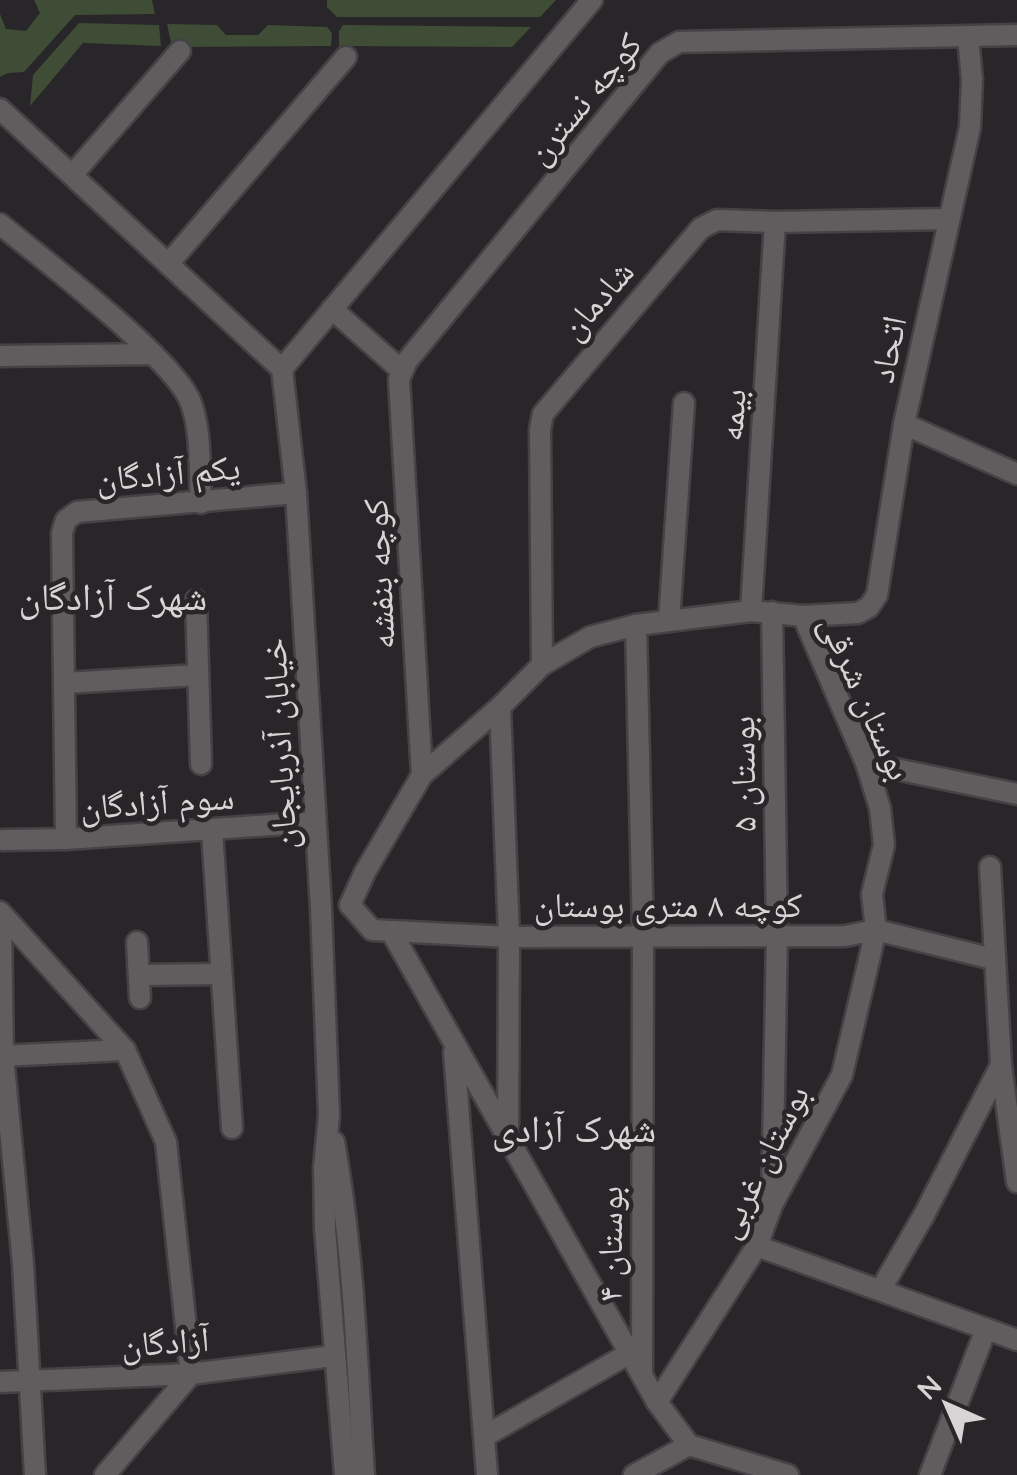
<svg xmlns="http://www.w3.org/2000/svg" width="1017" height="1475" font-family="Quicksand,'Noto Naskh Arabic',sans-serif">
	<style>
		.green { fill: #3f4c36 }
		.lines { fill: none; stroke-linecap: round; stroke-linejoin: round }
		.minor-casing { stroke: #444244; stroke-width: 25 }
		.minor { stroke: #605d5f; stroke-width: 20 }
		.labels { text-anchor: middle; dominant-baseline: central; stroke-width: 9; stroke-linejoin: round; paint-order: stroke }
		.street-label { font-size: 35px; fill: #d6d4d5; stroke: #282628 }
		.neighbourhood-label { font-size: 38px; fill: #d6d4d5; stroke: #282628 }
	</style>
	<rect width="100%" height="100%" fill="#282628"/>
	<g class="green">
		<path d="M34,0h118l3,14 -80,1 -51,57 -16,1 -8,4v-63l6,15 20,2 14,-18z"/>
		<path d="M327,0h229l-16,17h-203l-10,-10z"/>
		<path d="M79,23l80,2 2,21 -78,-3 -53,63 3,-31z"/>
		<path d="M167,24l50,1 9,10h32l10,-10 59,2 5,6 -1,13 -159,1z"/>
		<path d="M343,25l188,2 -19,20 -173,-1v-15z"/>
	</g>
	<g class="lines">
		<g class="minor-casing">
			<g id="minor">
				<path d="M0,109l282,260 14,124 25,415 8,208 -5,51 1,62 20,246"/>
				<path d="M73,174l107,-123"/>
				<path d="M0,224c41,34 176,136 191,179 11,31 8,67 10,100"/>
				<path d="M169,263l177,-206"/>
				<path d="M332,309l69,61"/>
				<path d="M0,356l153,-2"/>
				<path d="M282,369l310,-369"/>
				<path d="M904,424l113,50"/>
				<path d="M196,600l5,164"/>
				<path d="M751,611l24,-389"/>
				<path d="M669,621l15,-218"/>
				<path d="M636,625l7,310 -1,438"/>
				<path d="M542,665l-2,-236 3,-15 158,-186 16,-8 58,2 173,-3"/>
				<path d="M65,683l133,-8"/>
				<path d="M500,707l9,230 -1,202"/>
				<path d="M866,763l151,31"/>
				<path d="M422,775l-23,-396 8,-18 253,-308 19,-11 338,-7"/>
				<path d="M212,831l20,297"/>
				<path d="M66,839l-4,-306 4,-13 11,-8 219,-19"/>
				<path d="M3,840l63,-1 249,-17"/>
				<path d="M990,867l11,198 16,117"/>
				<path d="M350,905l15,-33 57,-97 78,-68 42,-42 48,-28 46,-12 115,-14 52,5 55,-3 11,-6 8,-12 27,-171 66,-297 2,-48 -4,-42"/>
				<path d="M350,905l22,25 137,7 336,-1 31,-6 117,29"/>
				<path d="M0,912l125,138 41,92 25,232 -86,101"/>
				<path d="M1,914l2,142 20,208 12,211"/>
				<path d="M391,931l266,471 32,43"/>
				<path d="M137,942l3,56"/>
				<path d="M139,975l82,-1"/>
				<path d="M454,1052l33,423"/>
				<path d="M0,1056l125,-6"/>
				<path d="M334,1142c20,110 23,222 30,333"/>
				<path d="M772,1200l5,-266 -5,-322"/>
				<path d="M757,1246l260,94"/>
				<path d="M881,1289l43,-74 77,-150"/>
				<path d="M0,1382l191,-8 142,-18"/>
				<path d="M657,1402l100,-156 15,-41 70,-130 34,-145 -4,-36 12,-49 -4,-37 -14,-45 -63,-147"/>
				<path d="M485,1436l145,-83"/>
				<path d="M634,1475l55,-30 99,30"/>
				<path d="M930,1475l56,-146"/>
			</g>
		</g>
		<use href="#minor" class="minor"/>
	</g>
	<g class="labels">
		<g class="street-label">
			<text transform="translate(583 98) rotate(-50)">کوچه نسترن</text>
			<text transform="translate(596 299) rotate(-49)">شادمان</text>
			<text transform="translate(887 349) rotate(-78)">اتحاد</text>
			<text transform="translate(731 415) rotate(-86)">بیمه</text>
			<text transform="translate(168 472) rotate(-5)">یکم آزادگان</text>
			<text transform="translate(378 574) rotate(-93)">کوچه بنفشه</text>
			<text transform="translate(867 697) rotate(66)">بوستان شرقی</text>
			<text transform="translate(278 744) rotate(-93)">خیابان آذربایجان</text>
			<text transform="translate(742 774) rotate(-91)">بوستان ۵</text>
			<text transform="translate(157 801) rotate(-4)">سوم آزادگان</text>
			<text x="668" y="904">کوچه ۸ متری بوستان</text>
			<text transform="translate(761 1161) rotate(-63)">بوستان غربی</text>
			<text transform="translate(609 1244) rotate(-90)">بوستان ۴</text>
			<text transform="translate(165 1341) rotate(-4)">آزادگان</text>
		</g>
		<g class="neighbourhood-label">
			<text x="113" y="596">شهرک آزادگان</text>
			<text x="574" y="1128">شهرک آزادی</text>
		</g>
	</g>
	<g transform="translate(947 1405) rotate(315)" stroke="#282628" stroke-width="8" paint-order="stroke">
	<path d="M0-8L18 38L0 25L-18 38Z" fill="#d6d4d5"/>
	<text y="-15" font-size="28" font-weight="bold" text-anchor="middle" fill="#d6d4d5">N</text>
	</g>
</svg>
